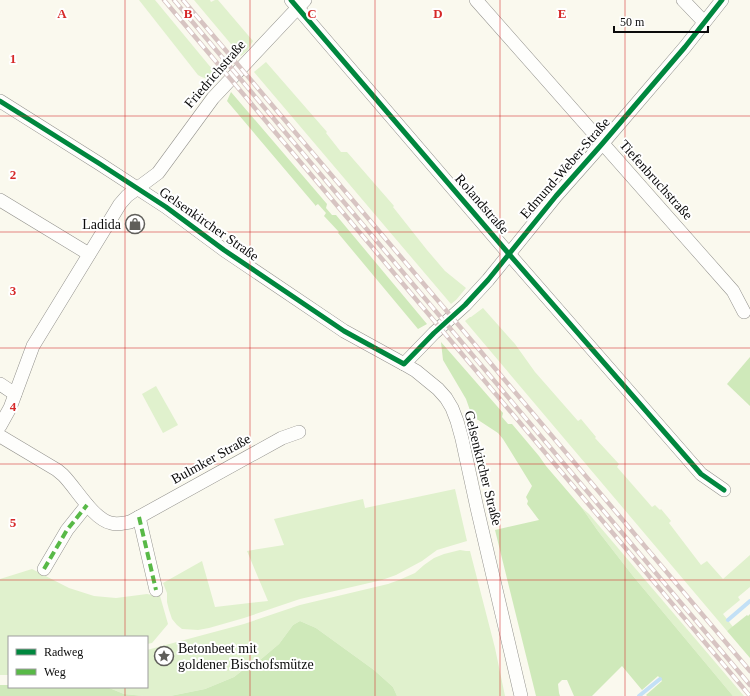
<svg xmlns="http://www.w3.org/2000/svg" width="750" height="696" font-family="'Times New Roman',serif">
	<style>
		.green { fill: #e0f1cd }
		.forest { fill: #cfe9ba }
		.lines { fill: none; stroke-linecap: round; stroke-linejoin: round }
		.stream { stroke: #c3e0f6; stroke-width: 4 }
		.minor-casing { stroke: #93928d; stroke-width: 14 }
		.minor { stroke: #fefefc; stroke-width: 13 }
		.rail-casing { stroke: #d7c4c2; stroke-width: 4.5 }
		.rail { stroke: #fff; stroke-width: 3; stroke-dasharray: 9; stroke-linecap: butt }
		.quiet { stroke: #58b947; stroke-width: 4; stroke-dasharray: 8 4; stroke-linecap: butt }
		.cycleway-casing { stroke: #fff; stroke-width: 8 }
		.cycleway { stroke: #00873e; stroke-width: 5 }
		.grid { fill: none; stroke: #d62828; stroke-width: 1; stroke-opacity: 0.55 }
		.labels { text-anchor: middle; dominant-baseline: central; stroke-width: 4; stroke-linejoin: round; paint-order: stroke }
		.street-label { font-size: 14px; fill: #0b0b0b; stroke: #fff }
		.poi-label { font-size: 14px; fill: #0b0b0b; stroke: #fff; text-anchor: end }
		.grid-label { font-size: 13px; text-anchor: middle; font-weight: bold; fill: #d62828; stroke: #fff; stroke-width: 4; stroke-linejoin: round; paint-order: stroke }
	</style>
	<rect width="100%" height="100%" fill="#faf9ee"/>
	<g class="green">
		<path d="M139,0h16l62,75c-8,4 -11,5 -19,0z"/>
		<path d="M194,0h16l1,2 4,-2h3l35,41 -6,10 -6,5z"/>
		<path d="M266,62l61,70 -1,1 15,19h6l47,54 -1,1 34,43 18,21 21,17 -10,12 -5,4 -197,-232z"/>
		<path d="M483,308l32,36 20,28 43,49 3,-2 15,18 -1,1 24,26 -2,3 35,40 3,-2 5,5 1,-1 10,12 -2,2 32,42 6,-4 16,18 27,-24v32l-12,10 2,3 -17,14 10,13 -6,4 -262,-310 5,-4h1z"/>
		<path d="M156,386l22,39 -15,8 -21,-39z"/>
		<path d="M455,489l12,52 -30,9 -15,11 -26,14 -14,5 -82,19 -56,19 -35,10 -11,2 -16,-1 -5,-4 -5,-6 -3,-9 -2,-8v-9l-4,-10 39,-22 13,46 53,-6 -21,-50 37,-6 -10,-26 89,-20 2,9z"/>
		<path d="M582,508l7,6 155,182h-11l-100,-120 -35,-45z"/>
		<path d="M460,550l6,1h4l25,97 10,48h-108l-4,-9 -19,-17 -58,-42 -16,-7 -7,4 -14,19 -19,16 -12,6 -14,11 -29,12 -35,7h-26l-20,-2 -17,-7h40v-37l97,-26 56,-19 88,-21 11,-4 16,-7 9,-8 10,-7 10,-4z"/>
		<path d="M32,569l37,19 25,8 22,2 31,-4 10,2h3l8,28 -16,19 -5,1v-7h-138v38h-9v-96z"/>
	</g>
	<g class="forest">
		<path d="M231,92l96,112 -1,4 6,7h4l91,109 -9,5 -80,-96 1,-1 -15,-16 2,-3 -8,-9 -3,2v-1l-88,-104z"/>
		<path d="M441,342l62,71 -1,4 6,7h4l27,32 7,10 36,42 16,23 35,45 100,120h-86l-1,-1 16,-14 -4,-5 -16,14 -20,-24 -30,30h-18l-7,-16h-5l-4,4 1,9 1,3h-24l-41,-166 44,-10 -12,-16 1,-3 -2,-4 6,-11 -29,-47 -5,-6 -26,-17 -6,-17 -23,-39z"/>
		<path d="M750,357v49l-23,-22z"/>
		<path d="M750,614v44l-23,-27 20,-16 1,1z"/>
		<path d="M300,621l16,7 58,42 19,17 4,9h-227l35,-7 29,-12 14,-11 12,-6 19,-16 14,-19z"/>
		<path d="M0,685h9v2h98l17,7 20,2h-144z"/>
	</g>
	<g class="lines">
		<g class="stream">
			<path d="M728,620l22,-19"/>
			<path d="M639,696l21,-17"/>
		</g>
		<g class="minor-casing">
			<g id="minor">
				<path d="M291,0l218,254 192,220 23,16"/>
				<path d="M476,0l257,291 11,21"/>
				<path d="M683,0l21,22"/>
				<path d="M0,101l100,63 66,43 58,43 120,81 60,33 12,7 22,18 8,9 6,10 5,13 5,18 15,69 44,188"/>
				<path d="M0,200l89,54"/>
				<path d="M404,364l30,-31 31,-28 23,-25 68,-84 46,-52 83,-97 37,-47"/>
				<path d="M0,384l15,10"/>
				<path d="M0,426l10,-18 23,-62 87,-142 7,-8 31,-23 55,-75 92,-98"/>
				<path d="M0,436l57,34 6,5c13,13 30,44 48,48 6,2 13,0 19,-1l152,-84 17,-6"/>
				<path d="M139,517l17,73"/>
				<path d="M44,569l23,-39 20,-25"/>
			</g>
		</g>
		<use href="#minor" class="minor"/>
		<g class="rail-casing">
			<g id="rail">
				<path d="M164,0l586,696"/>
				<path d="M174,0l576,685"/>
				<path d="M183,0l262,309 305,362"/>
			</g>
		</g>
		<use href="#rail" class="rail"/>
		<g class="quiet">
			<path d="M139,517l17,73"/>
			<path d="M44,569l23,-39 20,-25"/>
		</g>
		<g class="cycleway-casing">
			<g id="cycleway">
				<path d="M291,0l218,254 192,220 23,16"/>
				<path d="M0,101l100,63 66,43 58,43 120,81 60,33 30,-31 31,-28 23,-25 68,-84 46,-52 83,-97 37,-47"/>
			</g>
		</g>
		<use href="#cycleway" class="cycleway"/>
	</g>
	<path class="grid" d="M125,0v637M250,0v696M375,0v696M500,0v696M625,0v696M0,116h750M0,232h750M0,348h750M0,464h750M0,580h750M125,687v9"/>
	<defs>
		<g id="shop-ring" transform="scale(1)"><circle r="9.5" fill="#fff" stroke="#5f5e5a" stroke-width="1.5"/><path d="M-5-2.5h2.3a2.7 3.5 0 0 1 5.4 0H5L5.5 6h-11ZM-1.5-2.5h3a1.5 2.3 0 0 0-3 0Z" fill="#5f5e5a"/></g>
		<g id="sight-ring" transform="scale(1)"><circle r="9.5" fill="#fff" stroke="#5f5e5a" stroke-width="1.5"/><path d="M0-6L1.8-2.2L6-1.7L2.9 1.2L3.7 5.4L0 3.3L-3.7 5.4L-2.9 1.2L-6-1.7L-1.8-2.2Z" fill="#5f5e5a"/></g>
	</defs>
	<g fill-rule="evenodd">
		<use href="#shop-ring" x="135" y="224"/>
		<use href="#sight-ring" x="164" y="656"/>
	</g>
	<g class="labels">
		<g class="street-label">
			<text transform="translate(215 74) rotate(-49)">Friedrichstraße</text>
			<text transform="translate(565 168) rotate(-49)">Edmund-Weber-Straße</text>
			<text transform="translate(656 180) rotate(48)">Tiefenbruchstraße</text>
			<text transform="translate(482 204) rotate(49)">Rolandstraße</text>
			<text transform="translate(209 224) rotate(35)">Gelsenkircher Straße</text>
			<text transform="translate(211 459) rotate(-29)">Bulmker Straße</text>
			<text transform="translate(483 468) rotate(76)">Gelsenkircher Straße</text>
		</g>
		<g class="poi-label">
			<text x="121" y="224">Ladida</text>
			<text x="178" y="648" text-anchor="start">Betonbeet mit<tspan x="178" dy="16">goldener Bischofsmütze</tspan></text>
		</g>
	</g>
	<g class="grid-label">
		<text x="62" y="18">A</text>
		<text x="188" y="18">B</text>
		<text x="312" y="18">C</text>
		<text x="438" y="18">D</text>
		<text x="562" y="18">E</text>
		<text x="13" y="63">1</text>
		<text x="13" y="179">2</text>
		<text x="13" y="295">3</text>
		<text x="13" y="411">4</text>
		<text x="13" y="527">5</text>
	</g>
	<rect x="8" y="636" width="140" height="52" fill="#ffffff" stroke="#9d9d9d"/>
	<rect x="16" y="649" width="20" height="6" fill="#00873e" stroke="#9d9d9d"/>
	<text x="44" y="656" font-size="12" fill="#0b0b0b">Radweg</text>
	<rect x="16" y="669" width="20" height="6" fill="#58b947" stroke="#9d9d9d"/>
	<text x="44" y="676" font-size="12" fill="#0b0b0b">Weg</text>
	<path d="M614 26v6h94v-6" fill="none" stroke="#0b0b0b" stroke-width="2"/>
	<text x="620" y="26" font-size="12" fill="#0b0b0b" stroke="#ffffff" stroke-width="3" paint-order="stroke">50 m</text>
</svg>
